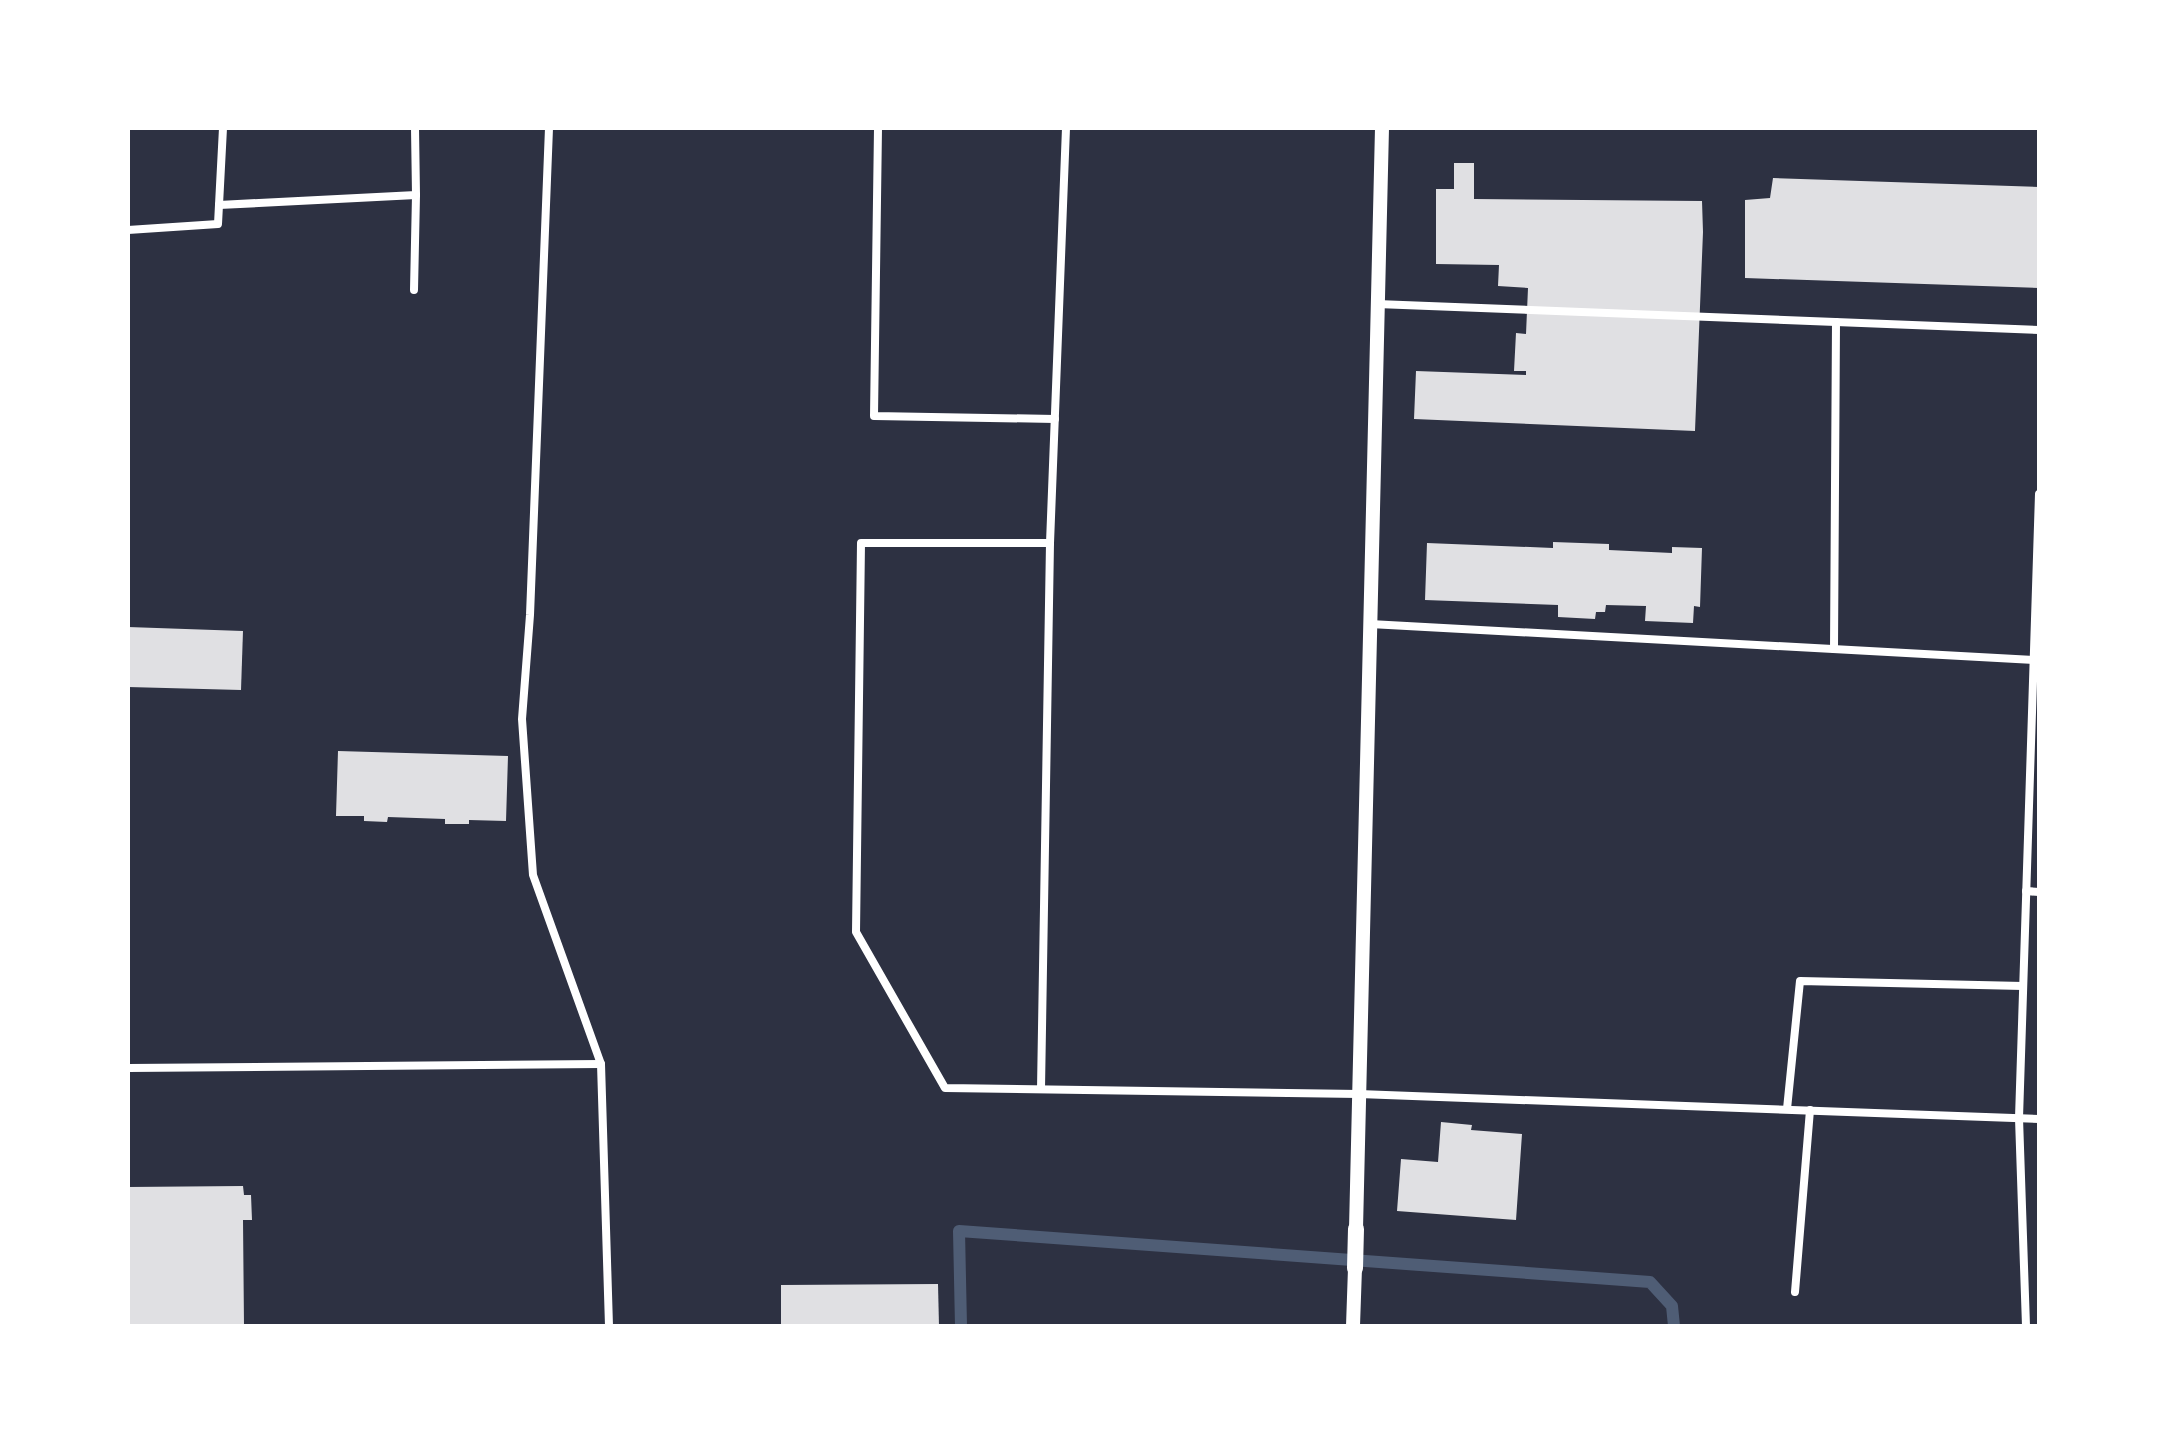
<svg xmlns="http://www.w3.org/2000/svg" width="2167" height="1454" font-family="'Noto Serif',serif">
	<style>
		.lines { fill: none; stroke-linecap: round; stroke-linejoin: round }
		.stream { stroke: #4f5d75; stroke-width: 12 }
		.building { fill: #e0e0e3 }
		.minor { stroke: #fff; stroke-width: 8 }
		.tertiary { stroke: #fff; stroke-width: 14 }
		.secondary { stroke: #fff; stroke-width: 16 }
	</style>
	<rect width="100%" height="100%" fill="#2d3142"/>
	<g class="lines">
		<path class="stream" d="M961,1326l-2,-95 691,51 22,24 2,20"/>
	</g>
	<g class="building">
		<path d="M1454,163h20v36l228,2 1,31 -8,199 -281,-12 2,-48 110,4v-4h-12l2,-38 10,1 2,-46 -30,-2 1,-21 -63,-1v-75h18z"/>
		<path d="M1773,178l266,9v101l-294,-10v-78l25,-2z"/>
		<path d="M1553,542l56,2v6l63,3v-6l30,1 -2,59 -6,-1 -1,17 -48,-2 1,-15 -40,-1 -1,7h-9l-1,7 -37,-2v-12l-133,-5 2,-57 126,5z"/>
		<path d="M128,627l115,4 -2,59 -113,-3z"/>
		<path d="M338,751l170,5 -2,65 -37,-1v4h-24v-5l-57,-2 -1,5 -23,-1v-5h-28z"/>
		<path d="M1441,1122l31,3 -1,5 51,4 -6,86 -119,-9 4,-52 37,3z"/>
		<path d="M243,1186l1,9h7l1,25h-9l1,106h-116v-139z"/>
		<path d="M938,1284l1,42h-158v-41z"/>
	</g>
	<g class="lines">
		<g class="minor">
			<path d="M549,128l-19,487 -8,104 11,156 68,189 8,262"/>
			<path d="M878,128l-4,288 181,3"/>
			<path d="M219,205l197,-10 -1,-67"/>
			<path d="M128,230l90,-6 5,-96"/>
			<path d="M414,290l2,-95"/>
			<path d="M1377,304l662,26"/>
			<path d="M1050,543l16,-415"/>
			<path d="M1370,624l666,36"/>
			<path d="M1834,649l2,-327"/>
			<path d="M2026,891l13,1"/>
			<path d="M128,1068l473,-4"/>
			<path d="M1041,1089l9,-546h-189l-5,389 89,156 414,6 680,25"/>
			<path d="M1787,1109l13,-128 223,5"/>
			<path d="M1795,1292l15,-182"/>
			<path d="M2026,1326l-7,-208 20,-624"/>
		</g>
		<g class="tertiary">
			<path d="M1356,1229l26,-1101"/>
			<path d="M1353,1326l2,-58"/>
		</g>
		<path class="secondary" d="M1355,1268l1,-39"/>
	</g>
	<rect width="2167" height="1454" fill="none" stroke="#ffffff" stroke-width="260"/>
</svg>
